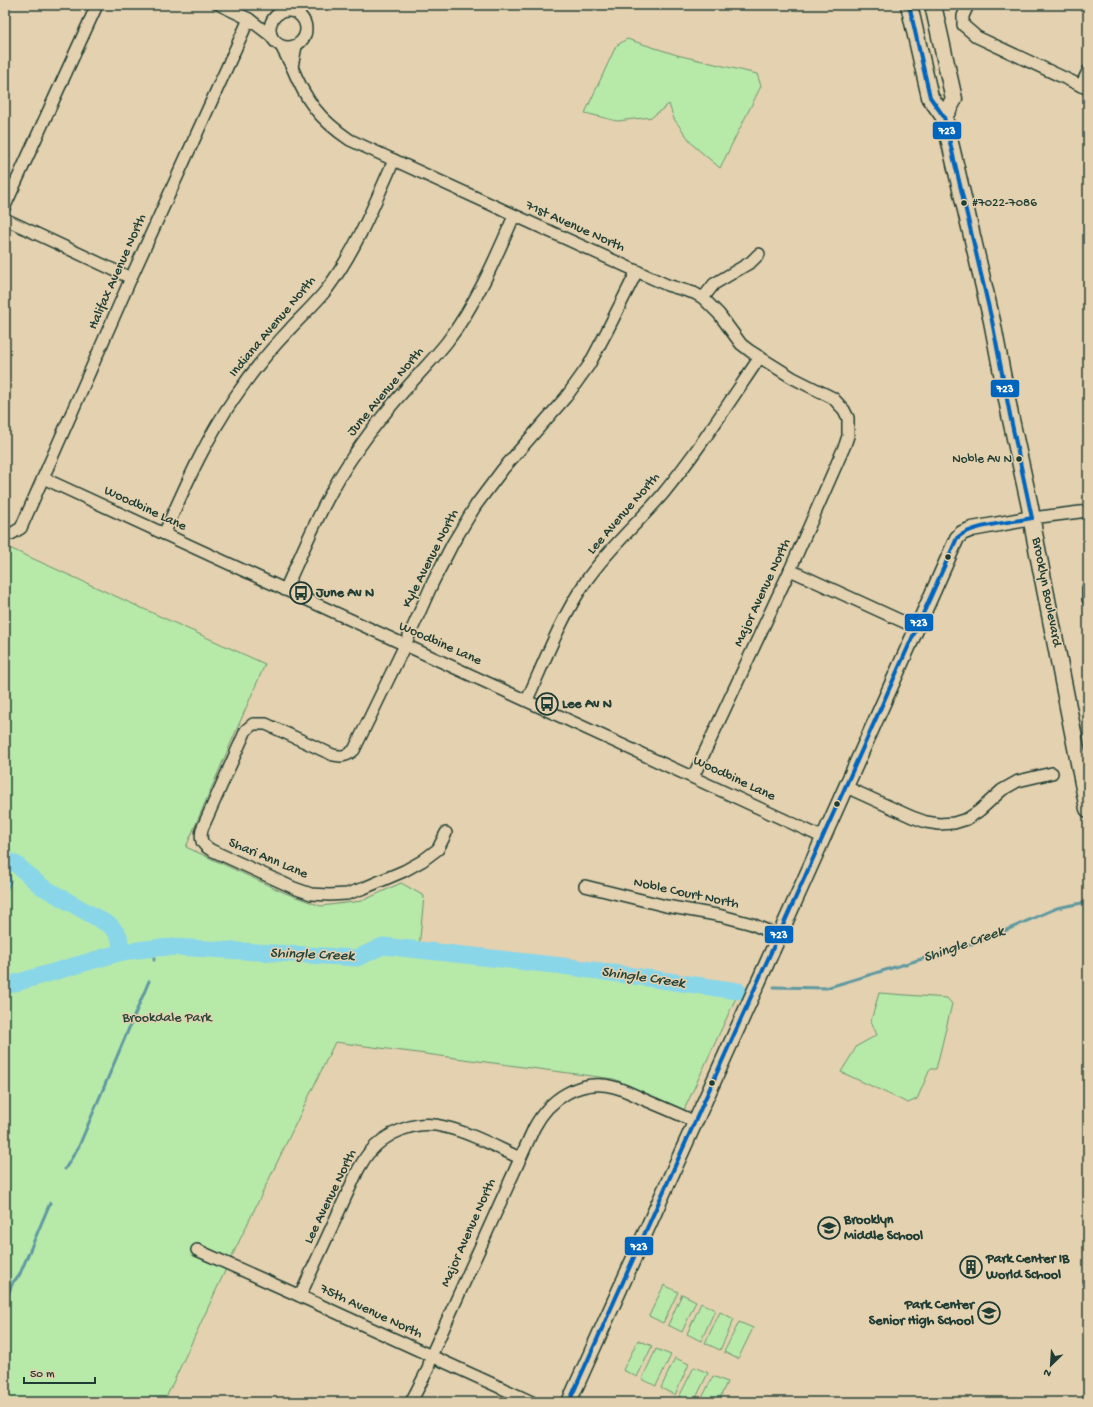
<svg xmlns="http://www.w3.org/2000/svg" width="1093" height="1407" font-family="'Gochi Hand',sans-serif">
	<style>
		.green { fill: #b7e9a9; stroke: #6b936e }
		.water { fill: #8ad6e9; stroke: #5f99a1 }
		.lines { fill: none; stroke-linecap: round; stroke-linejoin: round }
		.stream { stroke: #5f99a1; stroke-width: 3 }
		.river { stroke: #8ad6e9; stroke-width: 17 }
		.minor-casing { stroke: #1f3d34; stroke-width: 14 }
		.tertiary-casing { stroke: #1f3d34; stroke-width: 17 }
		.secondary-casing { stroke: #1f3d34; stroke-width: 19 }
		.minor { stroke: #e3d1af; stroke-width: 11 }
		.tertiary { stroke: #e3d1af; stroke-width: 14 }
		.secondary { stroke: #e3d1af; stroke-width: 16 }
		.bus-1-casing { stroke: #e3d1af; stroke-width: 7 }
		.bus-1 { stroke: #0065bd; stroke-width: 4 }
		.bus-dot { fill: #1f3d34; stroke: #e3d1af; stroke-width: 1.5 }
		.labels { text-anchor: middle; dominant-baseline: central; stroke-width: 3; stroke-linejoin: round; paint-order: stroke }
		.bus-label { font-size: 13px; fill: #1f3d34; stroke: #e3d1af; text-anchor: start }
		.street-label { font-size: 14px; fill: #1f3d34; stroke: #e3d1af }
		.poi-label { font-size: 14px; font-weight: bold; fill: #1f3d34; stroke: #e3d1af; text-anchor: start }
		.park-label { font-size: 14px; fill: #27463a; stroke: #e3d1af }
		.water-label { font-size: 15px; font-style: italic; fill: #24453d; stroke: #e3d1af }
		.line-badge { stroke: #e3d1af; stroke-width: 1.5 }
		.badge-label { font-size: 11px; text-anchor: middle; font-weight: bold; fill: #fff }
	</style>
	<rect width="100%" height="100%" fill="#e3d1af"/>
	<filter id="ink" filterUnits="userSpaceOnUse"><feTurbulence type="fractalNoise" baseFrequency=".025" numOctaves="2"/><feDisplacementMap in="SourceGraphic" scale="8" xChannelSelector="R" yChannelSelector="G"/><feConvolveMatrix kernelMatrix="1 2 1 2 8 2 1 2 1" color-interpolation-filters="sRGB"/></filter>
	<g filter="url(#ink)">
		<g class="green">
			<path d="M627,39l50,16 80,19 4,12 -41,82 -26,-22 -20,-27 -5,-15 -17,13 -35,4 -32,-8 31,-67z"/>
			<path d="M5,546l260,118 -79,183 99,46 36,13 41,-5 39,-18 23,13 -5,52 321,41 -56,121 -70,-31 -279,-37 -103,214 -68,146h-159z"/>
			<path d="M879,993l68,5 5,6 -16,65h-6l-13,30 -9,4 -67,-31 16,-26 20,-11 -6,-14z"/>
			<path d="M664,1285l14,7 -15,31 -14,-7z"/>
			<path d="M682,1294l14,7 -14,31 -14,-7z"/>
			<path d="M701,1303l14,7 -14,31 -14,-7z"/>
			<path d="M720,1312l14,7 -14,31 -15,-7z"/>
			<path d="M739,1322l14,6 -15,31 -14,-7z"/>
			<path d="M638,1340l14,6 -15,31 -14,-7z"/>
			<path d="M656,1349l15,6 -15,31 -14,-7z"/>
			<path d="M675,1358l14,6 -14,31 -14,-7z"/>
			<path d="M694,1367l14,6 -14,29h-5l-10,-5z"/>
			<path d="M713,1376l14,6 -9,20h-18z"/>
		</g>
		<path class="water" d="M5,855l6,26 -6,13z"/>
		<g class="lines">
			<g class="stream">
				<path d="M154,960v-12"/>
				<path d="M774,987l52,1 155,-47 76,-33 25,-5"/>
				<path d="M65,1169l14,-23 70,-165"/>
				<path d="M5,1302l8,-20 6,-6 31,-73"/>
			</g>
			<g class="river">
				<path d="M5,859l12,6 24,21 70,40 8,10 3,16"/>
				<path d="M5,986l117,-34 32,-4 21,-1 182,11 26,-12 180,20 175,25"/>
			</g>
			<g class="minor-casing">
				<g id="minor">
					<path d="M220,5l29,14 22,17"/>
					<path d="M968,5l-5,11v9l14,12 111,52"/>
					<circle cx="288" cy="29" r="18"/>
					<path d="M281,46l11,21 4,-21"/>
					<path d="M292,67c14,34 27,52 58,73l317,145 27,8 9,5 16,16 22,30 9,7 43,27 40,20 11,12 4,8v18l-3,9 -55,125 -97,207"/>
					<path d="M1081,86l7,-15"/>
					<path d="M5,206l92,-201"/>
					<path d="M5,219l126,59"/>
					<path d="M703,298l11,-14 37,-22 8,-8"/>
					<path d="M43,478l781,360"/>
					<path d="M1032,518l56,-7"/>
					<path d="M5,533l6,1 10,-6 110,-250 118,-259"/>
					<path d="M164,534c21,-47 41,-94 71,-137 16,-24 35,-47 55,-68 12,-13 26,-26 37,-40 29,-39 47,-84 67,-129"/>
					<path d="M790,570l127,58"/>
					<path d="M1088,588v11"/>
					<path d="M285,590c22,-48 42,-98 73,-141 16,-23 34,-45 53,-66 12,-14 25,-27 36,-41 29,-38 48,-82 67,-126"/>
					<path d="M527,700c18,-40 34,-82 59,-119 22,-32 51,-57 76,-86 36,-44 66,-91 98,-138"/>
					<path d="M846,787l66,30 14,5 13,2 15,-1 13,-4 12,-8 23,-21 16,-9 34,-8"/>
					<path d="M446,833l-8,16 -16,12 -18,10 -40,17 -17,6 -18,1 -18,-1 -17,-6 -83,-38c-10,-6 -11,-10 -9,-21l44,-99 7,-6h13l67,31c9,2 14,1 21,-5l51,-105 28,-63 20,-39 23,-38 27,-36 63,-72 23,-32 18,-34 30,-60"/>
					<path d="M585,886l81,20 56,10 30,8 27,12"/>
					<path d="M197,1250l103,46 232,106"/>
					<path d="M300,1296l58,-126c3,-5 6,-11 10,-16 18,-22 49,-35 77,-27 26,6 51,20 75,31"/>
					<path d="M411,1402l17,-33 3,-13 103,-228c15,-29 46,-50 80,-41 11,3 21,8 31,13 17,7 34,14 50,22"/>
				</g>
			</g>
			<g class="tertiary-casing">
				<path id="tertiary" d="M569,1402l234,-519 154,-345 5,-5 10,-4 60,-11"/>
			</g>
			<g class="secondary-casing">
				<g id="secondary">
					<path d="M909,5l21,92 14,20 48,204 18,94 20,92 4,26 54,276"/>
					<path d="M933,5l21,94 -10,18"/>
				</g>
			</g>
			<use href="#minor" class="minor"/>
			<use href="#tertiary" class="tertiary"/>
			<use href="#secondary" class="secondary"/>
			<g class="bus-1-casing">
				<g id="bus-1">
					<path d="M909,5l21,92 14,20 48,204 18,94 22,103"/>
					<path d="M569,1402l388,-864c13,-13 56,-16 75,-20"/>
				</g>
			</g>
			<use href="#bus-1" class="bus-1"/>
		</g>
	</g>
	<defs>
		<g id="bus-ring" transform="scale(1.15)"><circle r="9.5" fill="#e3d1af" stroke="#1f3d34" stroke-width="1.5"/><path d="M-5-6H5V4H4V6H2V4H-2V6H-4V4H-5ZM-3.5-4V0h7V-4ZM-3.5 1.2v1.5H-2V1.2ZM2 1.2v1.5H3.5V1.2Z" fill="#1f3d34"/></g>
		<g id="school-ring" transform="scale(1.15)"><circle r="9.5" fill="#e3d1af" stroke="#1f3d34" stroke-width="1.5"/><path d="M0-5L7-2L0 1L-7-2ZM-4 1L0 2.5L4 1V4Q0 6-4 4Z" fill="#1f3d34"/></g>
		<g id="building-ring" transform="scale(1.15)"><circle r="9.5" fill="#e3d1af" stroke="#1f3d34" stroke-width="1.5"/><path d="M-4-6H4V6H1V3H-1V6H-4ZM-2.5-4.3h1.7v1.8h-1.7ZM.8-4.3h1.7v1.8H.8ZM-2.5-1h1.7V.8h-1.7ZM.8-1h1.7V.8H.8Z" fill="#1f3d34"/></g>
	</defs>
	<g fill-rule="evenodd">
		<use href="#bus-ring" x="301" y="593"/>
		<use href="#bus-ring" x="547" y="704"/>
		<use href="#school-ring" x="829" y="1228"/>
		<use href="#building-ring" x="971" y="1267"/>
		<use href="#school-ring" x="989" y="1313"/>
	</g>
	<g class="bus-dot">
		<circle cx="964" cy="203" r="3.5"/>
		<circle cx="1019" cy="459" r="3.5"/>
		<circle cx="948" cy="557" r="3.5"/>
		<circle cx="837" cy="804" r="3.5"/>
		<circle cx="712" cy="1083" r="3.5"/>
	</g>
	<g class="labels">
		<g class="bus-label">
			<text x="972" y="203">#7022-7086</text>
			<text x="1012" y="459" text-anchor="end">Noble Av N</text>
		</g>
		<g class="street-label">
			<text transform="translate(575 227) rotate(24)">71st Avenue North</text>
			<text transform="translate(118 272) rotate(-66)">Halifax Avenue North</text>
			<text transform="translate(273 327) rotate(-50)">Indiana Avenue North</text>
			<text transform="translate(386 392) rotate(-50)">June Avenue North</text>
			<text transform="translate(145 509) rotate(25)">Woodbine Lane</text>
			<text transform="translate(624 514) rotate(-49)">Lee Avenue North</text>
			<text transform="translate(431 559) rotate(-63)">Kyle Avenue North</text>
			<text transform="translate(1046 592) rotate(79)">Brooklyn Boulevard</text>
			<text transform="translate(763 593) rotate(-65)">Major Avenue North</text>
			<text transform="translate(440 644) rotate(24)">Woodbine Lane</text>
			<text transform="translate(734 779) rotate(25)">Woodbine Lane</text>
			<text transform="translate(268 859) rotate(23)">Shari Ann Lane</text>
			<text transform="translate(686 894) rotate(12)">Noble Court North</text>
			<text transform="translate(331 1197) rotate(-64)">Lee Avenue North</text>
			<text transform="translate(469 1233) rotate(-66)">Major Avenue North</text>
			<text transform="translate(371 1312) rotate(25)">75th Avenue North</text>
		</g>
		<g class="poi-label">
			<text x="316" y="593">June Av N</text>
			<text x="562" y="704">Lee Av N</text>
			<text x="844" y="1220">Brooklyn<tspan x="844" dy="16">Middle School</tspan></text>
			<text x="986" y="1259">Park Center IB<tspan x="986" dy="16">World School</tspan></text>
			<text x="974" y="1305" text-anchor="end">Park Center<tspan x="974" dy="16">Senior High School</tspan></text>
		</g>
		<g class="park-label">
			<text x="167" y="1018">Brookdale Park</text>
		</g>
		<g class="water-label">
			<text transform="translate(964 945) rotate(-19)">Shingle Creek</text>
			<text transform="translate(312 955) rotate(2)">Shingle Creek</text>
			<text transform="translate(643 978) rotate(8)">Shingle Creek</text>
		</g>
	</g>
	<g class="line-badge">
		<rect x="932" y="121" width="30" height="19" rx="4" fill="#0065bd"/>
		<rect x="990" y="379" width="30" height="19" rx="4" fill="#0065bd"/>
		<rect x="904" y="613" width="30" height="19" rx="4" fill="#0065bd"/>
		<rect x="764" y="925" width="30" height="19" rx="4" fill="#0065bd"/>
		<rect x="624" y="1236" width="30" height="20" rx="4" fill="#0065bd"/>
	</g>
	<g class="badge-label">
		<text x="947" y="134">723</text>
		<text x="1005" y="392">723</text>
		<text x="919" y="626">723</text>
		<text x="779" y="938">723</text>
		<text x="639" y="1250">723</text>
	</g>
	<rect width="1093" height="1407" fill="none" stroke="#e3d1af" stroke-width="20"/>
	<rect x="10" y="10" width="1073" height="1387" fill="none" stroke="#1f3d34" stroke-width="1.5" filter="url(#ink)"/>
	<g transform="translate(1051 1365) rotate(205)" stroke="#e3d1af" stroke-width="3" paint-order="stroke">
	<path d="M0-3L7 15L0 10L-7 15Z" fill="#1f3d34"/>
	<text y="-6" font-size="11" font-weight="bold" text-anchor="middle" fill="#1f3d34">N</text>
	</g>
	<path d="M24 1377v6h71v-6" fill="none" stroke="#1f3d34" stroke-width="2"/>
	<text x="30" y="1377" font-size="12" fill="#1f3d34" stroke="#e3d1af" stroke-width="3" paint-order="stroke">50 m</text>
</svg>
